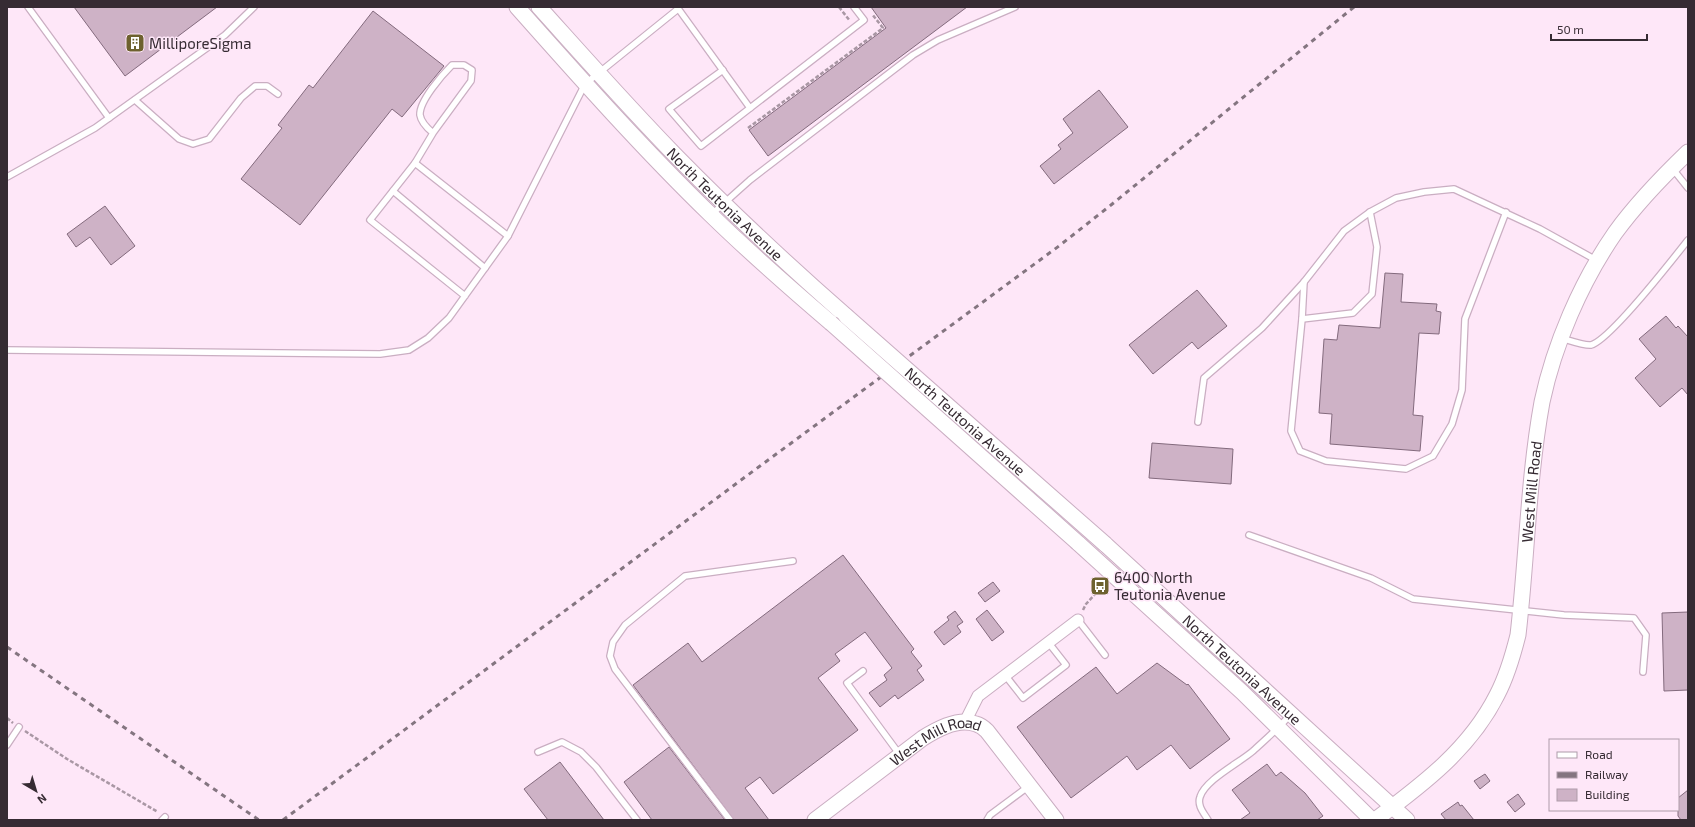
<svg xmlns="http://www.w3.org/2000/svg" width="1695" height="827" font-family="'Exo 2',sans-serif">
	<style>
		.building { fill: #ceb2c6; stroke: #836a7d }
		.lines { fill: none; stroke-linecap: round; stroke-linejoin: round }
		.service-casing { stroke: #caaec2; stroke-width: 8 }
		.minor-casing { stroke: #caaec2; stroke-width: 13 }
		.secondary-casing { stroke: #caaec2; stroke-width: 17 }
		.path { stroke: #a997a4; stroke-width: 2.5; stroke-dasharray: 4 2; stroke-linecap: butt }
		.service { stroke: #fff; stroke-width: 5.5 }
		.minor { stroke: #fff; stroke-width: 11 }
		.secondary { stroke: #fff; stroke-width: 15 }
		.rail { stroke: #847580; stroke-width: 3; stroke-dasharray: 5 5; stroke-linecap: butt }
		.secondary-bridge-casing { stroke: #caaec2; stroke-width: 17; stroke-linecap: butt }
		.secondary-bridge { stroke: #fff; stroke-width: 15 }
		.labels { text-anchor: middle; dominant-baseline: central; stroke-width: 3; stroke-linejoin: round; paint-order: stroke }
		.poi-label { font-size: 15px; fill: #362b33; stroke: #fee7f8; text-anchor: start }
		.street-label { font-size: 15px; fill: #362b33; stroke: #fee7f8 }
	</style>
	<rect width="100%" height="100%" fill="#fee7f8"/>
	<g class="building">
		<path d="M74,7h143l-92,69z"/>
		<path d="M871,7h96l-199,149 -19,-26 137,-102z"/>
		<path d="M373,11l71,55 -42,51 -10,-8 -92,116 -59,-46 41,-51 -4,-3 31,-40 4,3z"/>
		<path d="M1099,90l29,37 -74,57 -14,-18 21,-17 -3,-4 15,-12 -10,-14z"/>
		<path d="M105,206l30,40 -24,19 -21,-28 -14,10 -9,-13z"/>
		<path d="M1385,273l18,1 -2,28 36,2 -1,7 5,1 -2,22 -20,-1 -6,82 10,1 -3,35 -90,-7 2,-30 -13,-1 5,-74 13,1 2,-15 41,3z"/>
		<path d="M1197,290l30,36 -29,23 -6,-7 -39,32 -24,-29z"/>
		<path d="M1666,316l10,12 2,-2 10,11v58l-6,-7 -22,19 -25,-29 21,-19 -17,-20z"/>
		<path d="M1152,443l81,6 -2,35 -82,-6z"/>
		<path d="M843,555l71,94 -3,3 11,14 -5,4 7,10 -26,19 -3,-4 -15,12 -11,-14 18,-13 -3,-5 8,-7 -27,-36 -30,22 5,7 -22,17 40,52 -85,64 -13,-17 -15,11 24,32h-35l-101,-135 55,-42 14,19z"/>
		<path d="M993,582l7,9 -15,11 -7,-9z"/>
		<path d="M987,610l17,22 -12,9 -16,-22z"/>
		<path d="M955,611l8,11 -6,4 4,6 -17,13 -10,-13 15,-12 -2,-3z"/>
		<path d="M1688,612v78l-24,1 -2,-78z"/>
		<path d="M1157,663l30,22 1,-1 42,55 -40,30 -19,-24 -34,25 -10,-14 -56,42 -54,-71 79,-60 21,27z"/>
		<path d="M669,747l56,73h-73l-28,-38z"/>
		<path d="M560,762l44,58h-56l-24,-31z"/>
		<path d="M1267,764l9,12 5,-4 24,21 18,23 -6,4h-77l10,-7 -18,-23z"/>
		<path d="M1485,774l5,7 -10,8 -6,-8z"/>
		<path d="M1688,790v30h-7l-3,-4v-18z"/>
		<path d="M1518,794l7,10 -10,8 -8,-10z"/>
		<path d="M1458,802l2,4 2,-1 12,15h-28l-5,-6z"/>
	</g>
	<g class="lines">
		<g class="service-casing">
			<g id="service">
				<path d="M28,7l81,111"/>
				<path d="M677,7l73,101"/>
				<path d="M723,70l-54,39 32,37 163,-126 -10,-13"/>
				<path d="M135,100l44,39 14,5 16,-5 32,-41 14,-12h12l11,8"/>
				<path d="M415,163l18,-30c-6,-5 -12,-11 -13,-18 -1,-14 23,-41 32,-50h12l8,5 -1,11 -38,52"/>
				<path d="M1672,168l16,20"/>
				<path d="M7,177l88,-49 130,-93 29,-28"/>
				<path d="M393,191l92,77"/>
				<path d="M712,214l38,-34 163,-125 25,-15 77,-33"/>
				<path d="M508,236l77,-152 93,-75"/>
				<path d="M1304,282l-2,37 -11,112 9,20 26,10 80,8 27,-13 19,-32 10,-34 3,-71 41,-107"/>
				<path d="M1302,319l51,-6 19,-19 5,-47 -7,-35"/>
				<path d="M1561,338c7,2 24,8 30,7 19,-5 82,-86 97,-105"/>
				<path d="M7,350l373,4 29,-4 19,-12 21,-20 59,-82 -93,-73 -45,57 95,76"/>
				<path d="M1198,422l6,-44 58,-50 42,-46 40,-51 26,-19 26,-14 28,-6 30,-3 86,40 56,31"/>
				<path d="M1249,535l122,43 42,21 151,16 70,3 12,17 -3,37"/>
				<path d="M1078,620l27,35"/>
				<path d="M863,671l-16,12 53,72"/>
				<path d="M1005,675l18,23 43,-33 -18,-23"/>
				<path d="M7,745l12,-18"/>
				<path d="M538,752l24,-10 19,10 15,15 41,53"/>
				<path d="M162,820l3,-3"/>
				<path d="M730,820l-115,-151 -5,-13 3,-14 12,-17 60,-49 108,-15"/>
				<path d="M987,820l3,-5 39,-29"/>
				<path d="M1208,820c-4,-7 -11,-14 -8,-23 5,-17 39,-34 53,-46 13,-12 26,-23 38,-37"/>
			</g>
		</g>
		<g class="minor-casing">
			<path id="minor" d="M965,722l13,-26 100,-76"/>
		</g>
		<g class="secondary-casing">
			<g id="secondary">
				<path d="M517,7c63,71 126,142 194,208 39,38 79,73 120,108"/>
				<path id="s1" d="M539,7c46,51 91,102 139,151 54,55 110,107 168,158"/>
				<path d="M1078,543l164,149 130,128"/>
				<path id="s2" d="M1105,544l302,276"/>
				<path id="s3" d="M815,820l108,-82c14,-9 36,-21 53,-14 4,1 8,4 11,7l69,89"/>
				<path id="s4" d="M1375,820c47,-35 95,-71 122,-125 10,-19 16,-40 21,-60 9,-77 10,-156 24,-233 12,-57 39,-120 73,-169 21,-29 47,-56 73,-81"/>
			</g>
		</g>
		<g class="path">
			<path d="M839,7l11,14"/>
			<path d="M748,128l135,-100 -11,-14"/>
			<path d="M1083,610l3,-6 14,-15"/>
			<path d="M7,718l6,5"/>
			<path d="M25,731l42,28 91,53"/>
		</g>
		<use href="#service" class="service"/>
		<use href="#minor" class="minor"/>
		<use href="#secondary" class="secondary"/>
		<g class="rail">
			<path d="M7,647l252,173"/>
			<path d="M283,820l477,-354 299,-220 52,-41 243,-198"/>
		</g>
		<g class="secondary-bridge-casing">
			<g id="secondary-bridge">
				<path id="s5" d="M846,316l259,228"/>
				<path d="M831,323l247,220"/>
			</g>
		</g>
		<use href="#secondary-bridge" class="secondary-bridge"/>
	</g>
	<defs>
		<g id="building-square" transform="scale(1)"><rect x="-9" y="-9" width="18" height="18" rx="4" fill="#6d612e" stroke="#fee7f8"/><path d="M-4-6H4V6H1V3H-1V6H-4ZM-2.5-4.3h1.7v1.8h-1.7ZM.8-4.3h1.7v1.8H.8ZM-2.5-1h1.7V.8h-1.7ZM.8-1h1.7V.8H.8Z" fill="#fff"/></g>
		<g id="bus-square" transform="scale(1)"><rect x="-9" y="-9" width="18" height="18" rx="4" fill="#6d612e" stroke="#fee7f8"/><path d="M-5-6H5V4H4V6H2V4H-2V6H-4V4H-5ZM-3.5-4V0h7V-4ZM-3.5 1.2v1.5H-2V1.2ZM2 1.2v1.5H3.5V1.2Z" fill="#fff"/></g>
	</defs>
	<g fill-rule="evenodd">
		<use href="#building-square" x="135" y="43"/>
		<use href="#bus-square" x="1100" y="586"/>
	</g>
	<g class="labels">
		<g class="poi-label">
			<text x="149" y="43">MilliporeSigma</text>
			<text x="1114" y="577">6400 North<tspan x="1114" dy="17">Teutonia Avenue</tspan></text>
		</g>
		<g class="street-label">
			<text stroke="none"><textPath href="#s1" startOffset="271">North Teutonia Avenue</textPath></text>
			<text stroke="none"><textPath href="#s5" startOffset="159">North Teutonia Avenue</textPath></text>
			<text stroke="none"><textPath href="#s4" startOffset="384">West Mill Road</textPath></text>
			<text stroke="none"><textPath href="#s2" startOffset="186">North Teutonia Avenue</textPath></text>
			<text stroke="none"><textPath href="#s3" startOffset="147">West Mill Road</textPath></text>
		</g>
	</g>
	<rect width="1695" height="827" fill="none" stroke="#362b33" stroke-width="16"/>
	<rect x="1549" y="739" width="130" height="72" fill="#fee7f8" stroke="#ae9ca9"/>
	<rect x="1557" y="752" width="20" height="6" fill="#ffffff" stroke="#ae9ca9"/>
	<text x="1585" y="759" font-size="12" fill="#362b33">Road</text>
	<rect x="1557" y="772" width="20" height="6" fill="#847580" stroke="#ae9ca9"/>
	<text x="1585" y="779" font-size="12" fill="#362b33">Railway</text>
	<rect x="1557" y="789" width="20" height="12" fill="#ceb2c6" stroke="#ae9ca9"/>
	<text x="1585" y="799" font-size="12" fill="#362b33">Building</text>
	<g transform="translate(36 791) rotate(142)" stroke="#fee7f8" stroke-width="3" paint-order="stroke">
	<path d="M0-3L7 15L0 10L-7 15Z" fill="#362b33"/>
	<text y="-6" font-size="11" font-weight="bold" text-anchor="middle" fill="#362b33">N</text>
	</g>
	<path d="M1551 34v6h96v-6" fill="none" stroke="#362b33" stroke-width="2"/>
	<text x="1557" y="34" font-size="12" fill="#362b33" stroke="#fee7f8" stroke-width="3" paint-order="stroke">50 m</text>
</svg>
